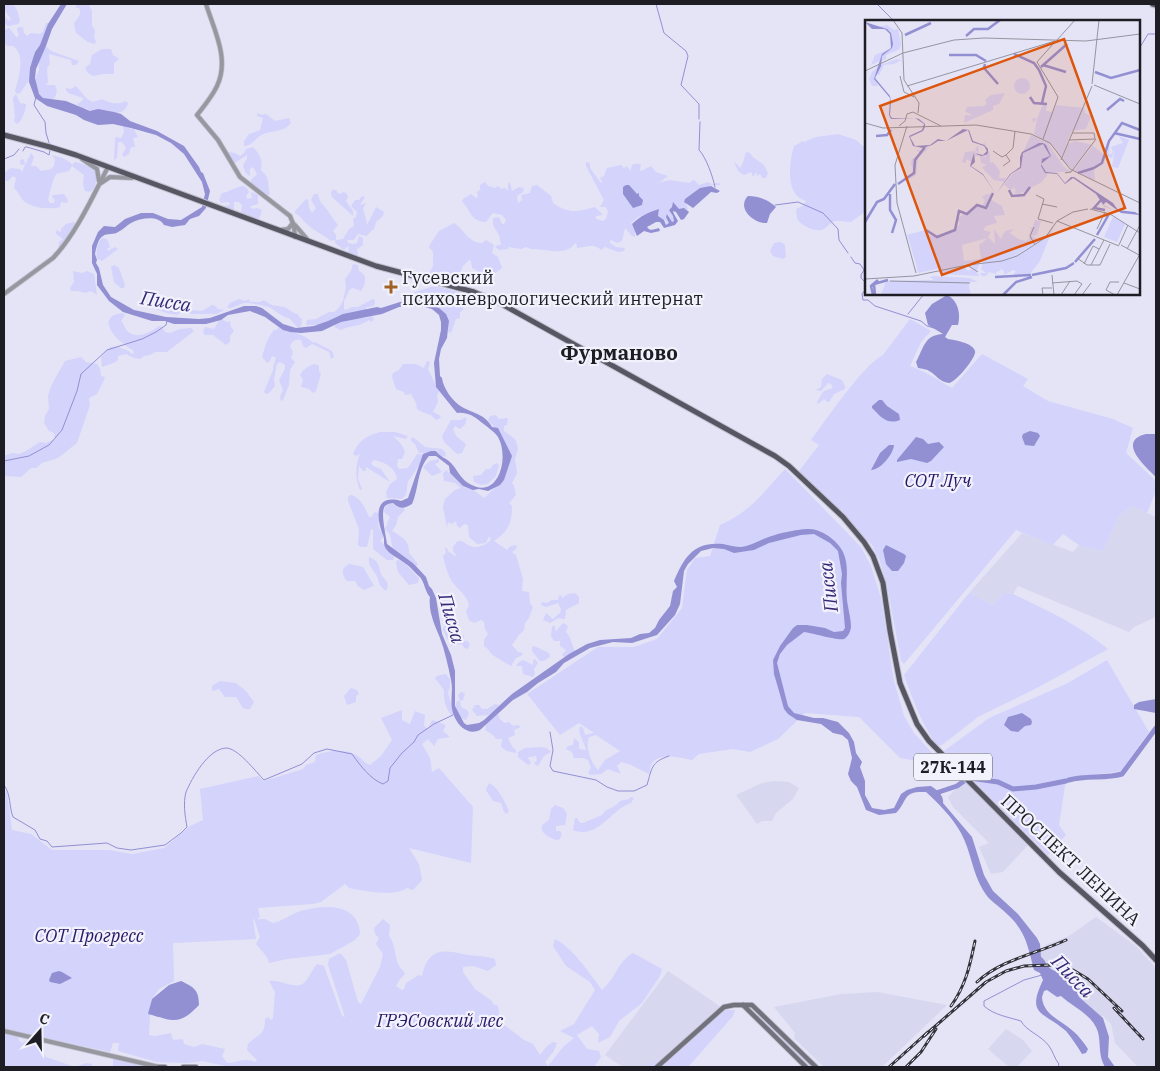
<svg xmlns="http://www.w3.org/2000/svg" width="1160" height="1071" font-family="'IBM Plex Serif',serif">
	<style>
		.built { fill: #d7d7f0 }
		.green { fill: #d3d3fc; fill-rule: evenodd }
		.water { fill: #928fd3 }
		.lines { fill: none; stroke-linecap: round; stroke-linejoin: round }
		.stream { stroke: #928fd3; stroke-width: 1 }
		.river { stroke: #928fd3; stroke-width: 5 }
		.tertiary-casing { stroke: #c0c0d0; stroke-width: 5.5 }
		.secondary-casing { stroke: #c0c0d0; stroke-width: 6 }
		.primary-casing { stroke: #c0c0d0; stroke-width: 7 }
		.trunk-casing { stroke: #c0c0d0; stroke-width: 8 }
		.tertiary { stroke: #97979f; stroke-width: 4 }
		.secondary { stroke: #72727d; stroke-width: 4.5 }
		.primary { stroke: #575764; stroke-width: 5 }
		.trunk { stroke: #4c4c5a; stroke-width: 5.5 }
		.rail-casing { stroke: #33333b; stroke-width: 3 }
		.rail { stroke: #f2f2fd; stroke-width: 1; stroke-dasharray: 4; stroke-linecap: butt }
		.poi-dot { fill: #a06228; stroke: #f2f2fd; stroke-width: 2 }
		.labels { text-anchor: middle; dominant-baseline: central; stroke-width: 4.5; stroke-linejoin: round; paint-order: stroke }
		.shield { fill: #f2f2fd; stroke: #5d5d64; stroke-width: 1 }
		.shield-label { font-size: 16px; font-weight: bold; fill: #1d1d23 }
		.poi-label { font-size: 18px; fill: #1d1d23; stroke: #f2f2fd; text-anchor: start }
		.park-label { font-size: 18px; font-style: italic; fill: #291767; stroke: #f2f2fd }
		.street-label { font-size: 18px; fill: #1d1d23; stroke: #f2f2fd }
		.water-label { font-size: 19px; font-style: italic; fill: #352676; stroke: #f2f2fd }
		.quarter-label { font-size: 20px; font-weight: bold; fill: #1d1d23; stroke: #f2f2fd }
		.inset-river { fill: none; stroke: #928fd3; stroke-width: 2.5 }
		.inset-road { fill: none; stroke: #9494a2; stroke-width: 1 }
		.view { fill: #de560d; fill-opacity: 0.15; stroke: #de560d; stroke-width: 2.5 }
		.inset-edge { fill: none; stroke: #1d1d23; stroke-width: 2.5 }
	</style>
	<rect width="100%" height="100%" fill="#e4e4f6"/>
	<g class="built">
		<path d="M1132,506l24,11v100l-22,10 -5,5 -111,-46 -5,8 -9,-1 -10,12 -25,-12 53,-60 51,19 6,-7 24,6 16,-35z"/>
		<path d="M964,780l64,65 -25,27 -12,2 -12,-27 10,-4 -36,-36 -5,-10z"/>
		<path d="M773,781l16,1 10,6 -6,11 -17,14 -4,8h-10l-5,3 -21,-29 26,-12z"/>
		<path d="M1096,917l40,29 20,22v99h-18l-23,-24 -4,-19 -8,-8h-2l-23,-19 -10,-18 -5,-5 -11,-3 -4,-4 -2,-5 -5,-5 -1,-6 7,-3 -2,-3 24,-9z"/>
		<path d="M668,971l53,36 -68,60h-30l-18,-12z"/>
		<path d="M877,992l70,13 -65,62h-58l-30,-29 1,-5 -21,-26 67,-13z"/>
		<path d="M1006,1029l17,11 9,11 -15,16h-8l-21,-18z"/>
	</g>
	<g class="green">
		<path d="M4,4h9l4,6 3,11 -2,3 -9,2 -5,-2v-8l5,5 2,-2 -7,-10z"/>
		<path d="M76,4h16l-3,2 3,5v15l3,4 -1,7 2,5 -2,2 -6,-2 -12,-9 -2,-9c2,-6 9,-8 5,-16h-3z"/>
		<path d="M46,23h3l-6,18 -8,10 -5,28 -10,14 -3,1 -2,-3c4,-13 11,-37 -2,-45h-6l-3,-4v-12l5,-2 8,10 2,-3 -2,-5 1,-3h5l1,6 3,3 4,-3 8,1 4,-2z"/>
		<path d="M43,47h4l4,4 28,10 -3,4h-4l-1,-5 -22,-6 1,10 -3,4 1,15 -3,2h10l2,6 -2,6 -4,3 -11,-2 -2,-5 -3,-13 4,-10v-12l2,-3 -1,-3z"/>
		<path d="M102,49h9l2,6 6,4 -5,4v11h-11l-10,2 -5,-3 -3,-5 5,-4 2,-9z"/>
		<path d="M76,86l11,13 6,3 9,-3c5,3 17,7 23,2l3,2c-3,13 -15,9 -26,11l-4,-5 -6,3 -6,-4 -3,3 -6,-7 5,-3 1,-3 -15,-5 -2,-3v-2l5,1z"/>
		<path d="M16,94l4,9 6,1c0,6 -4,17 -9,20l-3,-3 1,-5 -2,-18z"/>
		<path d="M258,113l3,2 5,-1 9,7 14,-3 2,5c-8,10 -20,7 -30,12 -6,4 -9,11 -17,11v-5l5,-7 11,-4 3,-12 -6,-2z"/>
		<path d="M123,126h5l2,3 3,-1 5,9 -5,1 2,9h-4l-2,7 -5,3 -2,-2 4,-7 -4,-6h-4l-1,16 -3,2 1,-21 1,-2 5,1 3,-5z"/>
		<path d="M838,134l18,6 10,9v62l-15,11c-6,0 -11,-2 -16,-1 -6,2 -8,7 -13,9 -8,2 -21,-5 -25,-11l-1,-10 7,-3 3,-5c-21,-6 -17,-38 -12,-55l6,-3 2,-2 2,1 12,-5z"/>
		<path d="M253,147c6,6 10,13 8,23 10,9 6,13 9,24l-2,1 -17,-12v-3l6,-6 -4,-7 -3,2v6l-1,1 -4,-4 -2,-7 4,-6v-4l-14,9 -5,-12 7,1 5,3 4,-3 2,-4z"/>
		<path d="M746,152l4,1 3,4 11,8 4,8 -2,5h-4l-2,-4 -3,2 -1,-4 -3,5 -2,-5 -7,3 -5,-3 -5,-9 3,1 3,4 3,-5z"/>
		<path d="M31,153l3,4 -3,9h5l5,5 10,-2 3,-3 1,-7 -3,-4 11,3 8,5 1,2 3,-3c12,3 23,5 21,19 -1,6 -2,8 -6,11l-5,-1 -2,-7 1,-9 -12,-9 -3,5 -13,3c-4,8 -6,17 -8,26l2,3h4l1,-3 -3,-3 1,-2 11,-1 4,6 -1,3 -6,-1 -1,5 -4,1c-10,1 -24,0 -32,-7 -4,-3 -5,-9 -10,-13l2,-10 -3,-2 -5,5h-4v-8l7,-5 9,1 2,3 3,-7 -5,-1v-4l3,-1 1,1 1,5z"/>
		<path d="M586,162l4,1v5l11,15 1,-1 -2,-4 4,-2 3,-8 14,-3 3,3 3,-2 3,5 3,-7h8l-1,6 1,1 10,-5 5,6 12,4 -8,6 -7,2 17,-4 19,3 5,-3 5,5 9,-3 4,2 7,-1 2,2h-10l-25,17 2,8 -3,-1 -6,1 -5,-7h-1v6h-4v1l4,4 1,8 -1,1 -3,-3 -1,-5 -2,-1 2,8 -1,4 -3,-6 -7,-3 1,-7 -21,7 -7,6 4,7v7l-3,-1 -7,-8 -3,13 -5,2 -6,-3 -2,2 7,5 9,1 -1,3 -6,1 -13,-5 -4,3c-8,-8 -14,-2 -24,-2l-1,-6c-9,15 -29,7 -45,7l-5,-2 -5,2 -13,-2v2l-9,1 -4,-3 3,-2h3l-2,-10 -6,-10v-7l6,-1 3,7h2l2,-4 -4,-5 -9,-2 -7,9c-17,-1 -15,-13 -24,-20l1,-3 8,-5 5,4 2,-1 -1,-5 3,-2v-5l5,-3 3,4 7,2 3,-2 3,3 4,-1 3,3v-7l2,-2 2,9 7,-4 5,1 -1,4 -6,4 1,7 4,-3 -1,-5 9,-2 2,-7 5,-1 14,11 2,7c16,11 24,9 42,4l8,8 -7,1v3l7,2 3,-2 2,-7 -2,-5h-6l4,-7 -18,-34z"/>
		<path d="M243,186l3,1 3,5 -3,4 1,3 5,-1 -1,-6 7,3v9l-7,2 -1,1 3,2 4,-1 5,2 -3,9 -18,-5 1,-9 -3,-3h-5v9l-10,-5 6,-1 -1,-3 -8,1 -2,-3 3,-7c7,-1 13,-6 21,-7z"/>
		<path d="M332,190h4l3,4 5,-2 3,2 1,3 -2,4 7,10v5l-21,-19 -1,-4z"/>
		<path d="M314,194h4c1,9 6,11 10,17 3,5 6,9 10,14l-5,6 3,4v5l7,-1 6,-10 5,-3 -1,-7 3,-2 1,-5 -6,-6 4,-6h4l3,-4 3,1 -5,8 6,-2 -3,6 3,9 1,7 9,-18 8,5 -1,4 -7,6 -2,7 -4,3 -3,4 -9,-2 -4,6h-7l1,3 5,1 4,-1 2,-7 4,2v7l-6,4 1,7 -7,-1 -3,-2 1,-6h-2l-3,3 -9,-7v-3l-4,1c-7,-6 -17,-10 -24,-17 -5,-4 -5,-7 -12,-11v-2l11,-12 2,1 1,7 3,6 4,-5 -5,-8z"/>
		<path d="M74,222l2,2 -18,26 1,-8 4,-3 -7,-5v-4l5,2v-3l5,-5z"/>
		<path d="M454,223c11,7 13,19 28,20l4,-3 8,5 -2,8 6,4 4,11c-17,13 -13,8 -30,0l-1,-7 -2,-1 -6,6 -5,11v9l-27,-8 -2,-5 4,-7v-14l-4,-5v-1l10,-15z"/>
		<path d="M102,238l5,1 3,8 -3,2 1,2 7,-4 3,2 -16,12 -5,-2c-1,-7 0,-16 5,-21z"/>
		<path d="M781,242l4,3 1,12 -3,2 -10,-3 -3,-5 4,-8z"/>
		<path d="M353,264l5,1 1,6c9,5 7,12 2,20l-8,-3 -3,1 -6,12v8l2,1 6,-3h6l15,-8 2,2 -1,5 -7,1 -3,4 -44,14h-14l1,-5 9,-1 13,-7h5l4,-3 5,-8 3,-14 -1,-8 6,-8z"/>
		<path d="M114,265l5,3 6,17 -1,3h-3l-7,-6 -3,-15z"/>
		<path d="M73,271l9,2 5,-2 7,3 3,21 -6,-4 -6,2 -7,-2h-7l-1,-3 4,-6z"/>
		<path d="M434,286c8,2 31,7 35,11l-5,8 -1,5 -3,2v6l-4,1 -5,14 -3,-1 -3,-18c-5,-5 -12,-13 -20,-14 -7,-1 -13,2 -20,-2l1,-3z"/>
		<path d="M170,298l9,2 2,12 -4,3 -11,-2 -19,-8 2,-4 11,3 3,-5z"/>
		<path d="M239,299l6,2 4,-2 1,3c6,-1 8,2 14,-2 9,7 10,5 20,7 6,2 7,6 14,7l1,3 3,2 -1,7 -3,2 -9,-10c-10,-1 -15,-11 -24,-12 -6,-1 -13,-3 -19,-3 -7,0 -11,6 -19,5l3,-5z"/>
		<path d="M212,305l3,1 3,3 6,1 -7,4h-26l-3,-2 2,-2 12,1z"/>
		<path d="M122,313l3,2 -4,6c2,2 3,4 4,7 8,13 23,6 34,-2l3,1 3,5 5,1 10,-4 11,-1 3,3 -27,21h-12l-5,3 -6,1 -4,3 -6,-1 -8,-4 -8,2v3l-2,3 -14,5 -1,-10c8,-8 8,-13 20,-9 5,2 7,2 11,6l2,-1 -1,-3c-8,-3 -36,-26 -19,-35 3,-1 6,-1 8,-2z"/>
		<path d="M372,316l2,3 -2,3 -3,-2c-9,7 -19,5 -28,10l-7,-3c10,-12 28,-6 38,-11z"/>
		<path d="M222,319l5,3 3,-1 1,6 3,4 -4,5v6l-4,3 -13,-10h-8l-2,-3 2,-5 9,2 5,-8z"/>
		<path d="M910,319l21,12 -10,11 -11,24c15,5 28,14 42,22l30,-34 46,25 -5,7 25,15 65,18 20,9 -7,25 30,28v10l-9,22 -15,-7 -13,10 -16,35 -24,-6 -16,-11 -10,11 -37,-15 -112,134 -3,-3 -14,-76 -7,-24 -8,-16 -26,-28 -47,-46 20,-26 -8,-5c15,-20 52,-75 72,-85z"/>
		<path d="M278,327l10,5 2,-1c7,2 18,6 23,12l2,-1 17,9 2,6 -3,2 -2,-7 -17,-8 -6,4 -3,-2 -2,-6c-6,-1 -8,0 -11,6l3,6 -2,6 4,4 -5,8 -1,15 -6,15 -2,1 -1,-4 3,-7 -4,-10 6,-11v-4l-5,-3 -3,2 -3,15 1,7 -6,7 -3,1 -2,-2 9,-22v-3l3,-9 -4,-2 -2,5 -3,2 -5,-6c3,-10 5,-19 12,-27h3z"/>
		<path d="M81,357l5,5 11,2 3,5 1,7 3,1 1,1 -8,16 -8,4 1,7 -13,38 -19,15 -16,5 -6,5h-5l-10,9 -17,-1v-20l8,-3 7,1c8,-3 14,-8 21,-12l6,1 9,-4 -1,-6 -5,-2 -5,-8 1,-7 4,-7 -1,-13 4,-12 13,-23z"/>
		<path d="M427,361l3,1 -2,7 11,23 -2,3 1,7 -5,10 8,4 -2,3 -3,1 -5,-5 -9,-3 -5,-3 -1,-6 -5,-9 -6,1 -1,-3 -8,-3 -4,-12 1,-4 6,-3 4,-6h13l8,4z"/>
		<path d="M315,364l4,2v5l2,3 -5,17 -3,2 -4,-4 -8,-2 2,-7 -3,-5c1,-4 11,-11 15,-11z"/>
		<path d="M827,374l15,6 3,6v3l-11,5 -5,8h-2l-3,-3 -6,5 -1,-2c8,-12 2,-9 16,-14l-2,-4 -3,-1 -7,8 -5,-1 5,-3 1,-8z"/>
		<path d="M496,415l3,4 8,-1 1,1 -1,6 -3,1v5l11,8 3,9 -3,11 2,14 -5,10 2,3 2,9 -7,8 3,3c0,16 -3,25 -18,35l13,9 4,-4 6,-1 -1,4 -4,3 4,3 7,24 -1,12 7,1 1,11 3,4 -4,11 -4,5 -1,7 -5,5 -7,10 6,7 5,1 -2,3 -5,2 -5,8c-2,-1 -16,-9 -18,-11 -4,-3 -4,-6 -9,-9v-6l4,-6 -3,-5 -1,-7 -3,-2 -7,3 -5,-3 -3,-9 3,-6c-2,-9 -10,-15 -16,-22 -5,-7 -8,-18 -10,-27l3,-3 -1,-5h2l1,3 7,5 1,-1 -3,-4v-4c8,-13 11,-2 20,0 6,1 14,-3 18,-7l-2,-4 -3,7 -9,1 -8,-7 -1,-12 -4,-1 -4,4 -3,-2 -1,-5 -4,3 -4,-2 -1,6 -4,-21 2,-8 10,-9 6,-2 -6,-5 -11,-2 -1,-7 3,-4c6,5 11,12 18,16l-1,1 9,2 12,9 12,-11 9,-21 -3,-30 -14,-16 2,-4z"/>
		<path d="M466,417c1,5 -1,9 -6,12l-5,-3 -2,3 3,7 10,8 -4,9 -5,1 -13,-12 -2,-6 9,-16h10z"/>
		<path d="M380,432h15l13,4 -2,3 -13,-3 9,9 3,7 -3,7h-4l-1,6 2,4 9,-1 9,-14 8,1c-4,9 -10,16 -16,25 -4,6 1,12 -7,19l-15,-1 -1,-6 4,-8 7,-5c-1,-11 -12,-17 -23,-19l-3,3 2,3 8,3 9,13 -24,-15v4h-3l-4,-5 -1,13 4,10 -2,1c-5,-12 -5,-24 0,-36l-4,2 -3,-2c7,-15 12,-17 27,-22z"/>
		<path d="M413,437l12,10 17,2 4,4 -1,4 -6,-2 -2,-5 -12,3h-6l-4,-9 -5,-4z"/>
		<path d="M439,459v3l-4,2 7,8 -10,4 -9,-9 7,-6z"/>
		<path d="M497,463l2,2 -3,11 -8,8 -7,1 -7,-3 -1,-6 8,-1 5,-6h4l3,-4z"/>
		<path d="M785,469l76,78 10,19 10,32 13,83 10,35 10,17 22,24 -7,6 -29,-5 -41,-41 -54,-4 -27,26 -28,13 -17,-3 -34,5 -7,6c-11,-2 -31,-8 -40,3 -2,2 -2,8 -3,11l-18,-9 -10,-3 -4,4 4,8 -13,-5 -7,5 -11,1 -2,-3 3,-4 -3,-8 -5,-2h-9l-2,-6 -6,-3 2,-3 5,-1 1,-7 5,4v7l7,1c-1,-7 -9,-17 -6,-24l3,2 2,7 9,-2 -15,-10 -19,12 -33,-41 71,-47h36l23,-8 25,-31 5,-38 8,-12 15,-2 10,-31c30,-13 43,-32 65,-56zM596,735l24,16 -15,9 -7,10c-7,-7 -13,-23 -9,-33z"/>
		<path d="M350,495c10,1 15,13 19,22h2l4,-5 3,1 1,9 -1,1 2,8 3,2 1,4 -4,3 14,17 -1,3h-6l-14,-11v-20l-2,1 -4,17h-6l-3,-2 1,-16 -11,-28v-4z"/>
		<path d="M392,503l5,4h6l2,3 -7,7 -2,8 -4,6c9,5 18,10 17,22l9,11 -1,2 -24,-16 -3,-15 -5,-6 5,-12 -6,-5c0,-5 3,-8 8,-9z"/>
		<path d="M369,557c14,6 8,12 14,20 4,5 7,7 3,14 -9,-6 -6,-11 -11,-18 -4,-6 -7,-9 -6,-16z"/>
		<path d="M397,560c9,1 15,12 22,18l-1,5 -9,2 -11,-13 -2,-9z"/>
		<path d="M350,564l13,3c4,6 6,11 11,18l-1,1 -9,4 -6,-4 -3,-5h-8c-6,-7 -6,-14 3,-17z"/>
		<path d="M575,593l4,4v6l-13,7 -1,9 -7,-1 -8,5 -7,-3 3,-7 7,6 7,-6 1,-4 -3,-6 -12,4 -5,-2 1,-3 5,1 5,-3h6l1,-4 2,-1 1,3 6,-4z"/>
		<path d="M969,593l25,12 10,-12 9,1c34,16 66,31 95,55l-73,40 -57,28 -36,28 -5,1c-15,-22 -24,-45 -33,-71z"/>
		<path d="M563,623l5,3 -2,6c5,5 6,13 9,19l-11,6 -2,-2 4,-5 -6,-4v-5h-6l-3,-5 1,-10h3v3l1,2z"/>
		<path d="M450,624l3,2 -5,4h9l-1,4 8,1 -1,6h4l3,3 -2,5 -4,-1 -2,-4 -11,2 -1,-6 -3,-1 -4,-10 2,-3z"/>
		<path d="M534,646l15,7 1,4 -6,4h-4l-8,-10v-4z"/>
		<path d="M535,659l3,4 -4,6 1,5 -2,3 -10,-3 -1,-8h-6l2,-3 5,-3 10,5v-5z"/>
		<path d="M1107,660l42,72 -28,39 -55,8 -7,46 7,10 -18,20 -104,-104 45,-33 79,-35z"/>
		<path d="M446,674l4,6v7l-2,6 5,17v7c-7,-7 -10,-17 -9,-27l-9,-12 2,-2z"/>
		<path d="M220,681l16,2 10,8 8,11 -4,7c-9,2 -9,-6 -14,-12h-11l-6,-8 -7,2v-5z"/>
		<path d="M351,688l6,2 2,4 -3,2v6l-9,3 -3,-9z"/>
		<path d="M461,692l4,1 -2,7 -3,1 1,6 6,3 2,3 -3,7 -5,-2 -6,-11 2,-6h3l-2,-6z"/>
		<path d="M495,704l4,1 -1,2 -10,8 -11,1 -5,-6 3,-5h4l3,4h5z"/>
		<path d="M402,710v10l8,4 5,-13 10,4 -1,11 4,3 4,-9 14,5 -3,6 7,6 -12,2 -4,7 -6,-7 -6,5 8,14 2,14 7,-4 34,39 -2,56 -62,-15 10,16 3,16 -9,10 -6,-2c-13,9 -43,3 -58,0l-4,-4 -24,18 -8,2 -55,4 2,9 -3,2h8l8,4c10,-2 18,-9 28,-12 23,-7 58,-8 59,23l-5,6 -25,14 -43,5 -18,4 -2,-6 -11,-13 4,-7 -6,-18h-1l3,20 -83,4 1,38 -15,8 -8,11 -2,35 6,1 16,-3 2,7 10,-1 1,5 10,3 8,-3 23,5 -3,7 5,7c12,0 14,-6 28,-1l2,-2 -10,-10 1,-6c11,-11 17,-8 17,-25l3,-2 3,3 2,-2 2,-26 -6,-11c12,-2 27,10 36,1 4,-5 7,-12 12,-18l7,2 18,50 3,1 -17,-52 1,-6 11,-6 6,7 12,42 3,2 19,-37 3,-13 -7,-10 3,-6 -4,-4 -1,-6 9,-9 7,6 -1,11c7,9 5,17 9,28 2,4 5,6 7,10l-5,5 -4,7 6,4 2,-1 2,-6 13,-8 3,1c7,-30 22,-26 46,-21 9,1 18,1 27,4l1,6 -8,6 -15,-5 -10,1v5l12,17 17,12 1,3 5,2 1,6 -2,11 3,3 3,-2 21,16 9,4 7,11 7,-9 6,-4 4,1 -3,8 -9,11 3,4 15,-19 11,-9 -14,-7 14,-7 21,-34 -5,-8 -24,-16 -13,-20 2,-7c18,9 35,35 47,51 15,-13 15,-28 31,-37l29,16 -2,7 -18,27 -23,18 -9,16 -12,6 1,-9 -7,-8 -15,9 10,14 12,2 2,6 -7,10h-365l-26,-6 -16,2 -30,-1 -39,-11 1,-8h-6l-3,9 -106,-23v-240l3,4 5,37 19,4 21,16h57l23,4 32,-6 26,-22 13,-6 -3,-31 58,-13 6,5 39,-12 3,-4 9,-3 1,-7c13,-4 28,-7 40,0 6,3 8,8 14,10l11,-9 11,-16 -11,-22z"/>
		<path d="M497,714l2,1v3l5,5 5,-1 4,4 5,-1 3,2 -7,3 1,5 -7,3 5,10 3,2v3c-3,0 -14,-3 -15,-7 0,-2 1,-5 1,-7h-6l-3,-4 -8,-5 1,-5z"/>
		<path d="M540,747l7,1 4,4 -7,4 -6,10 -4,-2 3,-4 -1,-4 -7,1 -1,1 3,5 -3,2 -10,-8v-5l7,-4z"/>
		<path d="M489,783c10,5 15,18 20,28l-2,3 -3,-2 -3,-9 -8,-2 -7,-11z"/>
		<path d="M631,797l3,1 -3,5c-20,6 -33,37 -58,27l2,-12h2l3,5h3l19,-8c4,-7 13,-7 18,-14l9,-2z"/>
		<path d="M555,805l8,3 4,6 -2,11 -9,1v5h4l2,3 -2,5 -3,1c-5,-1 -18,-7 -15,-14 0,-1 6,-6 7,-6l2,-11z"/>
		<path d="M725,1010h10l-2,6 -45,51h-43l25,-12 48,-44z"/>
		<path d="M759,1014l52,51 -2,2 -52,-50z"/>
		<path d="M4,1034l14,2 1,5 3,2 7,-4 4,2 13,16 29,10 11,-4 6,1v3h-88z"/>
		<path d="M117,1055l12,3 8,7h5l4,2h-33v-8z"/>
	</g>
	<g class="water">
		<path d="M61,4h6l-15,25 -6,17 -10,23 -1,9 4,16 4,4 23,3 24,10 8,-2 16,3 7,2 9,7 27,10 27,15 15,21 2,5 2,1 7,18 -4,17 -7,8 -9,3 -5,6 -13,2 -8,-2c-6,-10 -23,-7 -33,-2 -4,2 -8,7 -13,9 -4,3 -11,1 -15,4 -5,2 -7,13 -8,18l2,6 -1,3 3,5 4,17 8,12 23,13 32,7 33,2 11,-1 34,-12h12l6,2 21,16 13,4 18,-2 14,-5 15,-7 34,-7 4,1 19,-6 22,-2 17,8 7,6 3,7 -1,7 -1,10 -6,11 -2,10 1,17 2,2c1,10 11,24 20,29 12,7 23,7 30,20l6,1 14,28 -8,24 -4,5 -12,6 -9,-2 -6,1 -10,-4 -13,-13 -1,-7 -13,-10h-7c-12,13 -10,33 -17,48 -8,5 -13,5 -19,-1 -2,0 -6,1 -8,3 -5,6 1,30 2,38l27,20 12,13 3,9 3,3 4,9 6,36 9,21 4,16v35l9,17 3,2 12,-2 5,-3 28,-26 57,-40 18,-10 13,-4 31,-2 9,-4 9,-1 6,-5 4,-8 11,-14 3,-15 4,-4 -3,-6c10,-24 20,-40 49,-37 6,1 12,3 18,3 9,-1 17,-6 25,-9 8,-4 36,-10 44,-9 13,1 28,12 33,23 7,14 2,32 4,48 1,8 4,19 4,26 0,5 -3,11 -7,13 -5,2 -32,-6 -40,-7l-17,13 -7,9 -3,9 11,43 6,7 20,5h9l15,4 11,11 5,9 2,11 6,9 -2,5 5,14v14l7,13 12,2 10,-2 7,-14 6,-4 10,-3 14,-1c6,4 13,9 12,17l29,34 12,38 9,16 25,23 19,24 3,6 1,13c5,3 5,9 10,12 4,3 7,1 11,3 4,1 16,19 17,25l24,21 6,19 -1,20 7,10h-10c-7,-11 -4,-23 -7,-35 -5,-17 -25,-25 -37,-36l-4,1 -10,-7 -3,1 -2,6c1,18 19,23 31,34 6,5 11,12 15,18l-2,4 -4,1c-5,-8 -10,-16 -16,-23 -23,-20 -40,-15 -23,-51l-3,-7 -6,-3c-6,-23 -8,-39 -27,-56 -9,-9 -18,-13 -24,-24 -11,-18 -12,-39 -22,-57 -8,-15 -22,-29 -35,-41 -24,-1 -17,7 -30,21l-17,2 -13,-5 -9,-23 -6,-6 -3,-7 4,-16 -4,-18 -6,-5 -9,-2 -12,-9 -24,-4 -9,-6 -4,-5 -5,-18 -5,-17 -1,-14 7,-14 13,-18 4,-3h10l18,3 9,4 9,-1 2,-3 -4,-45 1,-9 -4,-23 -8,-8 -16,-9 -13,1 -32,8 -15,7 -20,3 -10,-4 -11,-1 -12,3 -13,13 -4,7 -4,33 -5,11 -18,20 -25,8 -19,-1 -23,6 -26,15 -8,9 -18,11 -11,9 -14,8 -33,30c-11,5 -20,-2 -25,-12 -7,-14 -1,-25 -4,-38 -3,-14 -6,-29 -11,-42 -5,-12 -12,-27 -10,-41 -5,-5 -5,-14 -10,-20 -5,-4 -9,-10 -14,-13 -7,-6 -17,-9 -21,-17 -2,-4 0,-8 -2,-12 -7,-17 -9,-42 18,-34l7,-3 15,-44 8,-3h5c4,6 10,7 15,12 6,6 9,15 17,20 30,19 42,-25 30,-46 -4,-6 -11,-10 -17,-15 -7,-6 -14,-10 -24,-9l-21,-26 -2,-24 7,-33v-8l-2,-7 -7,-6 -11,-3 -22,1 -17,7 -41,8 -19,9 -21,2 -11,-1 -7,-2 -18,-13 -15,-6 -22,4 -7,5 -15,4h-32l-9,-3h-13l-29,-9 -14,-11 -12,-16v-11l-5,-11v-17l6,-14 6,-6 11,1 10,-8 16,-6h12l15,6 13,1 21,-13 3,-13 -3,-12 -18,-28 -13,-11 -15,-8 -25,-7 -18,-4 -15,1 -14,-5 -8,-5 -29,-9 -12,-8 -6,-16 1,-14 5,-16 5,-7 8,-21z"/>
		<path d="M626,185h3l8,9 2,-1v3l4,4 -1,5 -9,3 -10,-14v-7z"/>
		<path d="M711,186l9,5 -3,2 -6,-1 -18,16 -9,-6 1,-3 15,-11z"/>
		<path d="M748,196c10,0 21,4 28,11l-6,7 -3,9c-13,1 -31,-15 -19,-27z"/>
		<path d="M673,202l6,7 5,-1 5,4 -5,7 -3,1 -5,-8 -3,-1 1,3 4,7 -3,4 -11,3 -4,-6h-4l-9,5c3,5 8,2 12,1l1,3 -9,2 -7,-2 -7,5 -5,-12c8,-8 17,-12 27,-15l-1,7 6,4 2,5 3,-2 -3,-6 1,-3 5,8 2,-1 -1,-5 -4,-6 3,-3z"/>
		<path d="M947,295c11,5 14,19 11,30h-6l-7,12 3,2c7,1 25,4 27,12 2,6 -20,32 -26,32 -10,-1 -12,-8 -20,-12 -2,-2 -7,-2 -11,-3l-2,-6c8,-14 8,-27 27,-28l-15,-9 -3,-12 7,-9z"/>
		<path d="M879,400h3l5,6 12,8 1,6c-13,5 -19,-3 -28,-12v-2z"/>
		<path d="M1030,431l8,2 2,3 -6,10 -9,-1 -3,-8 1,-3z"/>
		<path d="M1146,434h10v43c-10,-10 -40,-36 -10,-43z"/>
		<path d="M916,437l7,2 5,5 11,-2 5,5 -13,14 -4,2 -16,-4 -14,3v-2z"/>
		<path d="M889,445h5c-1,10 -14,25 -23,25l9,-17z"/>
		<path d="M886,545l18,9 2,2 -2,7 -6,8h-6l-6,-7 -3,-14z"/>
		<path d="M1156,699v14l-22,-4v-4l5,-3z"/>
		<path d="M1022,713l9,6 1,3 -1,3 -6,1 -7,6 -7,-1 -7,-6 4,-8z"/>
		<path d="M59,971l3,1 10,6 -12,6 -10,-2 -1,-2 3,-7z"/>
		<path d="M181,981c13,6 18,9 18,24 -20,21 -25,16 -51,9l4,-15 17,-14z"/>
	</g>
	<g class="lines">
		<g class="stream">
			<path d="M656,4l8,29 22,18 2,5 -7,29 18,19v15"/>
			<path d="M877,4l17,17"/>
			<path d="M1139,49l9,-15h8"/>
			<path d="M36,97l-2,8 11,17 1,11 4,13"/>
			<path d="M700,122l-1,28c7,7 14,27 16,37"/>
			<path d="M23,151l2,-4h2l17,5 5,3 1,-5"/>
			<path d="M4,159l10,-4 5,-6"/>
			<path d="M775,205l23,-3 25,11 15,16 1,11 9,13"/>
			<path d="M851,257l4,6 5,1 4,6 -3,5v3l4,4v8l-3,4 1,6h5l7,6 46,15 6,5 7,2"/>
			<path d="M908,314l16,-20"/>
			<path d="M4,461l25,-5 20,-11 13,-15 15,-39 4,-17 26,-24 35,-11 14,-7 10,-7 1,-4"/>
			<path d="M550,732l3,18 -3,16 3,5 43,9 11,7 11,4h16l13,-6c5,-17 4,-23 22,-29"/>
			<path d="M4,785c7,9 5,22 9,32l22,13 5,9 7,2 5,6 55,-4 10,5 14,2 34,-5 16,-12 6,-6c-2,-11 -4,-24 -1,-35 6,-14 22,-43 40,-44 12,0 30,24 38,32l38,-16 12,-11 13,-4 25,5c8,11 18,25 31,30l5,-3 2,-13 12,-15 12,-11 4,-7 16,-11 19,-9"/>
			<path d="M1042,975l-18,5 -40,21v5c10,9 24,11 37,15 5,10 20,14 28,25 4,5 5,12 10,18l-1,3"/>
		</g>
		<g class="river">
			<path d="M970,778l28,4 15,7 23,-2 30,-6"/>
			<path d="M1069,780c18,-5 36,-1 53,-6l34,-46"/>
			<path d="M936,793l21,-7 7,-5"/>
		</g>
		<g class="tertiary-casing">
			<g id="tertiary">
				<path d="M206,4c8,26 24,55 11,82 -5,11 -13,20 -20,29l21,25 22,37 50,39 4,10 1,11"/>
				<path d="M82,159l15,10 2,12"/>
				<path d="M101,183l9,-6 22,1"/>
				<path d="M295,225l12,14"/>
				<path d="M280,230l8,-1 5,-6"/>
				<path d="M4,294l49,-36c23,-24 40,-62 55,-91"/>
				<path d="M4,1031l155,36"/>
			</g>
		</g>
		<g class="secondary-casing">
			<g id="secondary">
				<path d="M743,1005l63,62"/>
				<path d="M159,1067h6"/>
				<path d="M183,1067h13"/>
				<path d="M657,1067l67,-60 10,-2h18l64,62"/>
			</g>
		</g>
		<g class="primary-casing">
			<path id="primary" d="M4,135l46,12 26,8 300,111 98,26 24,10 277,154 14,10 54,51 21,25 9,14 10,27 7,48 10,52 17,41 12,17 130,131 84,74 13,14"/>
		</g>
		<g class="trunk-casing">
			<path id="trunk" d="M1153,4l3,1"/>
		</g>
		<use href="#tertiary" class="tertiary"/>
		<use href="#secondary" class="secondary"/>
		<use href="#primary" class="primary"/>
		<use href="#trunk" class="trunk"/>
		<g class="rail-casing">
			<g id="rail">
				<path d="M977,982c25,-23 59,-28 89,-42"/>
				<path d="M951,1006c15,-21 19,-41 24,-65"/>
				<path d="M1114,1008l29,31"/>
				<path d="M924,1036l62,-54 20,-11 18,-5 26,-1 23,5 15,9 34,32"/>
				<path d="M889,1067l39,-35"/>
				<path d="M906,1067l15,-15 15,-23"/>
			</g>
		</g>
		<use href="#rail" class="rail"/>
	</g>
	<path class="poi-dot" d="M388.5 279.5h5v5h5v5h-5v5h-5v-5h-5v-5h5z"/>
	<g class="labels">
		<rect class="shield" x="914" y="753.5" width="78" height="27" rx="4"/>
		<g class="shield-label">
			<text x="953" y="767">27К-144</text>
		</g>
		<g class="poi-label">
			<text x="402" y="277">Гусевский<tspan x="402" dy="21">психоневрологический интернат</tspan></text>
		</g>
		<g class="park-label">
			<text x="938" y="480">СОТ Луч</text>
			<text x="89" y="935">СОТ Прогресс</text>
			<text x="440" y="1020">ГРЭСовский лес</text>
		</g>
		<g class="street-label">
			<text transform="translate(1071 860) rotate(43)">ПРОСПЕКТ ЛЕНИНА</text>
		</g>
		<g class="water-label">
			<text transform="translate(166 301) rotate(9)">Писса</text>
			<text transform="translate(828 587) rotate(-97)">Писса</text>
			<text transform="translate(452 618) rotate(74)">Писса</text>
			<text transform="translate(1073 976) rotate(46)">Писса</text>
		</g>
		<g class="quarter-label">
			<text x="619" y="352">Фурманово</text>
		</g>
	</g>
	<g transform="translate(865 20)">
		<rect width="275" height="275" fill="#e4e4f6"/>
		<path d="M22,5l7,5 4,-1 3,15 -1,5 -14,6v4l-5,2 1,-6 -2,6 -9,4 4,-10 17,-7 -1,-16 -16,-5zM32,39l5,1 -8,4 -10,1 -5,10h-4l3,11h-6l-3,-7 3,-7 8,-7zM149 66a8 8 0 1 1 16 0a8 8 0 1 1-16 0ZM140,73l-6,11 -6,2v4l-29,13 1,-8 8,1 -8,-5 2,-4 17,-1 3,-3 -4,-6 2,3 6,-5zM178,84h4l-1,7 7,1 3,-7 28,3 1,5 6,3 -5,13 -14,2 -11,28 -7,-12 -20,-13 3,-15 -4,4 -1,-5 5,1zM166,115l17,8 16,24 8,5h-23l-7,10 -23,12 -6,-2 3,-1 -2,-4 -3,3 -7,-5 8,-11 9,-5 1,-15zM254,116l10,4 -11,28 -6,-1 3,-18 -3,9 -6,-2 4,-12 -1,11 4,-3 -2,-5 12,-4zM210,121l18,4 -21,24 -10,-8 6,-17zM120,123l5,11v9l3,-1 7,9 -1,7h7l-2,4 -10,-2 -10,-10 -2,-3 5,-2 -6,-2 -1,-7h-5v5l-1,-6 -2,7 -6,-3v4l-4,-1 3,-10 11,-1 -2,4 4,-1 -3,-5 3,-4 1,10 7,2v-10l-4,-1 3,1 -3,-3zM228,126l11,9 -2,8 -8,5 1,13 -22,-11zM65,127l-12,11 -2,17 -11,6 9,-9 -3,-8 1,-5 8,-5 -4,-5 5,2zM122,174l6,1 -3,4 12,7 3,9 -11,1 3,7 -11,3 -3,4 8,2 -3,5 7,7 -1,-15 7,10 4,-8 9,-2 -4,4 8,6 8,2 2,-2v4l3,-15 -9,-6 10,6 3,-8 6,1 -4,14 -6,1 5,2v4l6,-2 -38,21 31,-16 8,-5 12,-17 -15,38 -10,13 -17,1 3,-4 -3,-1 -9,5v-4l-5,-3 2,2 -6,3 4,2 -10,-3 -3,4h-4l-2,-3h6l-5,-4 2,-8 -21,4 6,6 4,-2 -3,-4 11,-2 -4,9 4,4 -38,-2 -4,-3 3,-3 -23,5 -1,-5 -4,4 4,-5 -10,-32 18,-5 5,6 20,-3 10,-9 -3,-5 18,-13 8,-1 2,-5 -3,-3zM123,218l-9,7 2,14 -17,2 -2,-16zM248,197l12,7 -8,18 -13,-5zM69,256l36,2 8,4h-10l3,13h-90l5,-14 48,-1 -4,-3z" fill="#d3d3fc" fill-rule="evenodd"/>
		<path d="M0,2l22,7 4,4 2,11 -1,4 -10,8 -1,10 -6,12 15,18 1,6 -1,13 2,3h23l4,1 6,5v3l-2,4 -13,6 5,9 15,-1 8,-6 8,2 17,-12 6,1 4,11 11,4 4,4v4l-2,2 -5,1 -7,-3 1,9 -4,4 12,8 13,20 14,-20 10,-7v-10l2,-5 17,-9h4l3,2 5,11 -10,8 5,8 11,1 8,10 6,-6h3l39,26 5,7 17,2 5,3 -19,-2 -15,-11 -3,3 10,5 -9,-4 -8,-12 -23,-16 -8,6 -8,-10 -12,-1 -4,-7 1,-7 8,-3 -7,-12 -20,9 -2,15 -10,6 -15,20 -13,-19 -13,-9 4,-13 9,2 4,-4 -3,-5 -12,-4 -4,-12 -22,11h-8l-6,4 -9,3 -10,-2 -4,-10 13,-6 2,-6 -9,-6 -24,1 -2,-4 1,-17 -16,-19 8,-25 9,-6 -1,-14 -5,-5h-13z" fill="#928fd3"/>
		<path class="inset-river" d="M40,15l26,-12M101,16l8,-7h14l12,-9M149,34l20,9 5,7M84,35h27l10,6M120,44l-1,4 14,16M178,45l23,7M176,47l26,-23M174,50l7,16 -4,17M230,52l16,6 29,-8M165,77l4,6 13,1M242,90l13,-11 4,2M249,113l26,6M11,116l11,-1 4,-5M229,148l8,-5 7,-22 13,-18 18,7M213,153l16,-5M33,164l16,-11 1,-13 10,-13M144,170l3,6 12,-1 6,-8M25,174v16l6,10 -4,13M236,180l-7,8 11,2M0,202l12,-20 7,-3 11,-15M61,210l11,7 18,-7 4,-19 8,3 10,-9 9,3 7,-15M232,215l12,-21M210,242l20,-23M167,255l34,-7 8,-5M130,257l36,-2M8,275l-2,-9 7,-6M10,275l-1,-11 14,-4M138,275l13,-13 16,-5"/>
		<path class="inset-road" d="M28,0l9,13 2,47 15,23 -1,10M192,20l18,-20M0,51l38,-18 51,-13 30,-2 102,3 54,-7M35,56l4,16 10,5M227,64l7,-64M229,65l46,19M42,66l148,-45M0,103l18,5 93,-3 55,9 19,9 20,26 70,34M34,106l6,-5 2,-7 6,-2 28,14M42,106l-12,39 2,38 19,70M178,119l15,-42 -21,-35 16,-18M204,120l26,-1 -1,-6h-22M128,131l9,6 4,-2 7,-7 2,-17M196,140l31,-74M138,146l7,-5 -4,-6M200,153l6,-1 25,-33M171,175l8,4 -6,20 15,4M177,184l15,3M225,189l20,5 30,19M192,201l16,-9 15,-3M169,207l-4,9 5,9M232,209l8,-17M254,225l9,-20M256,225l18,10M262,229l13,-24M212,238l10,7h13l10,-21M219,244l9,-18 6,3M102,245l35,-4 15,-5 28,-18 12,-17 62,25M226,245l13,-25M187,255l2,20M0,259l49,-3 53,-11 11,7M25,261l80,2M187,263l25,-2 5,3 -8,11M259,263l16,6M178,275l-1,-7h10M196,275l9,-14M217,275l9,-12M250,275l-9,-5 4,-8h9M252,275l23,-41"/>
		<path class="view" d="M199,19l61,169 -183,67 -62,-169z"/>
		<rect width="275" height="275" class="inset-edge"/>
	</g>
	<rect width="1160" height="1071" fill="none" stroke="#1d1d23" stroke-width="10"/>
	<g transform="translate(40 1031) rotate(20)" stroke="#f2f2fd" stroke-width="4" paint-order="stroke">
	<path d="M0-4L9 19L0 12L-9 19Z" fill="#1d1d23"/>
	<text y="-8" font-size="14" font-weight="bold" text-anchor="middle" fill="#1d1d23">С</text>
	</g>
</svg>
